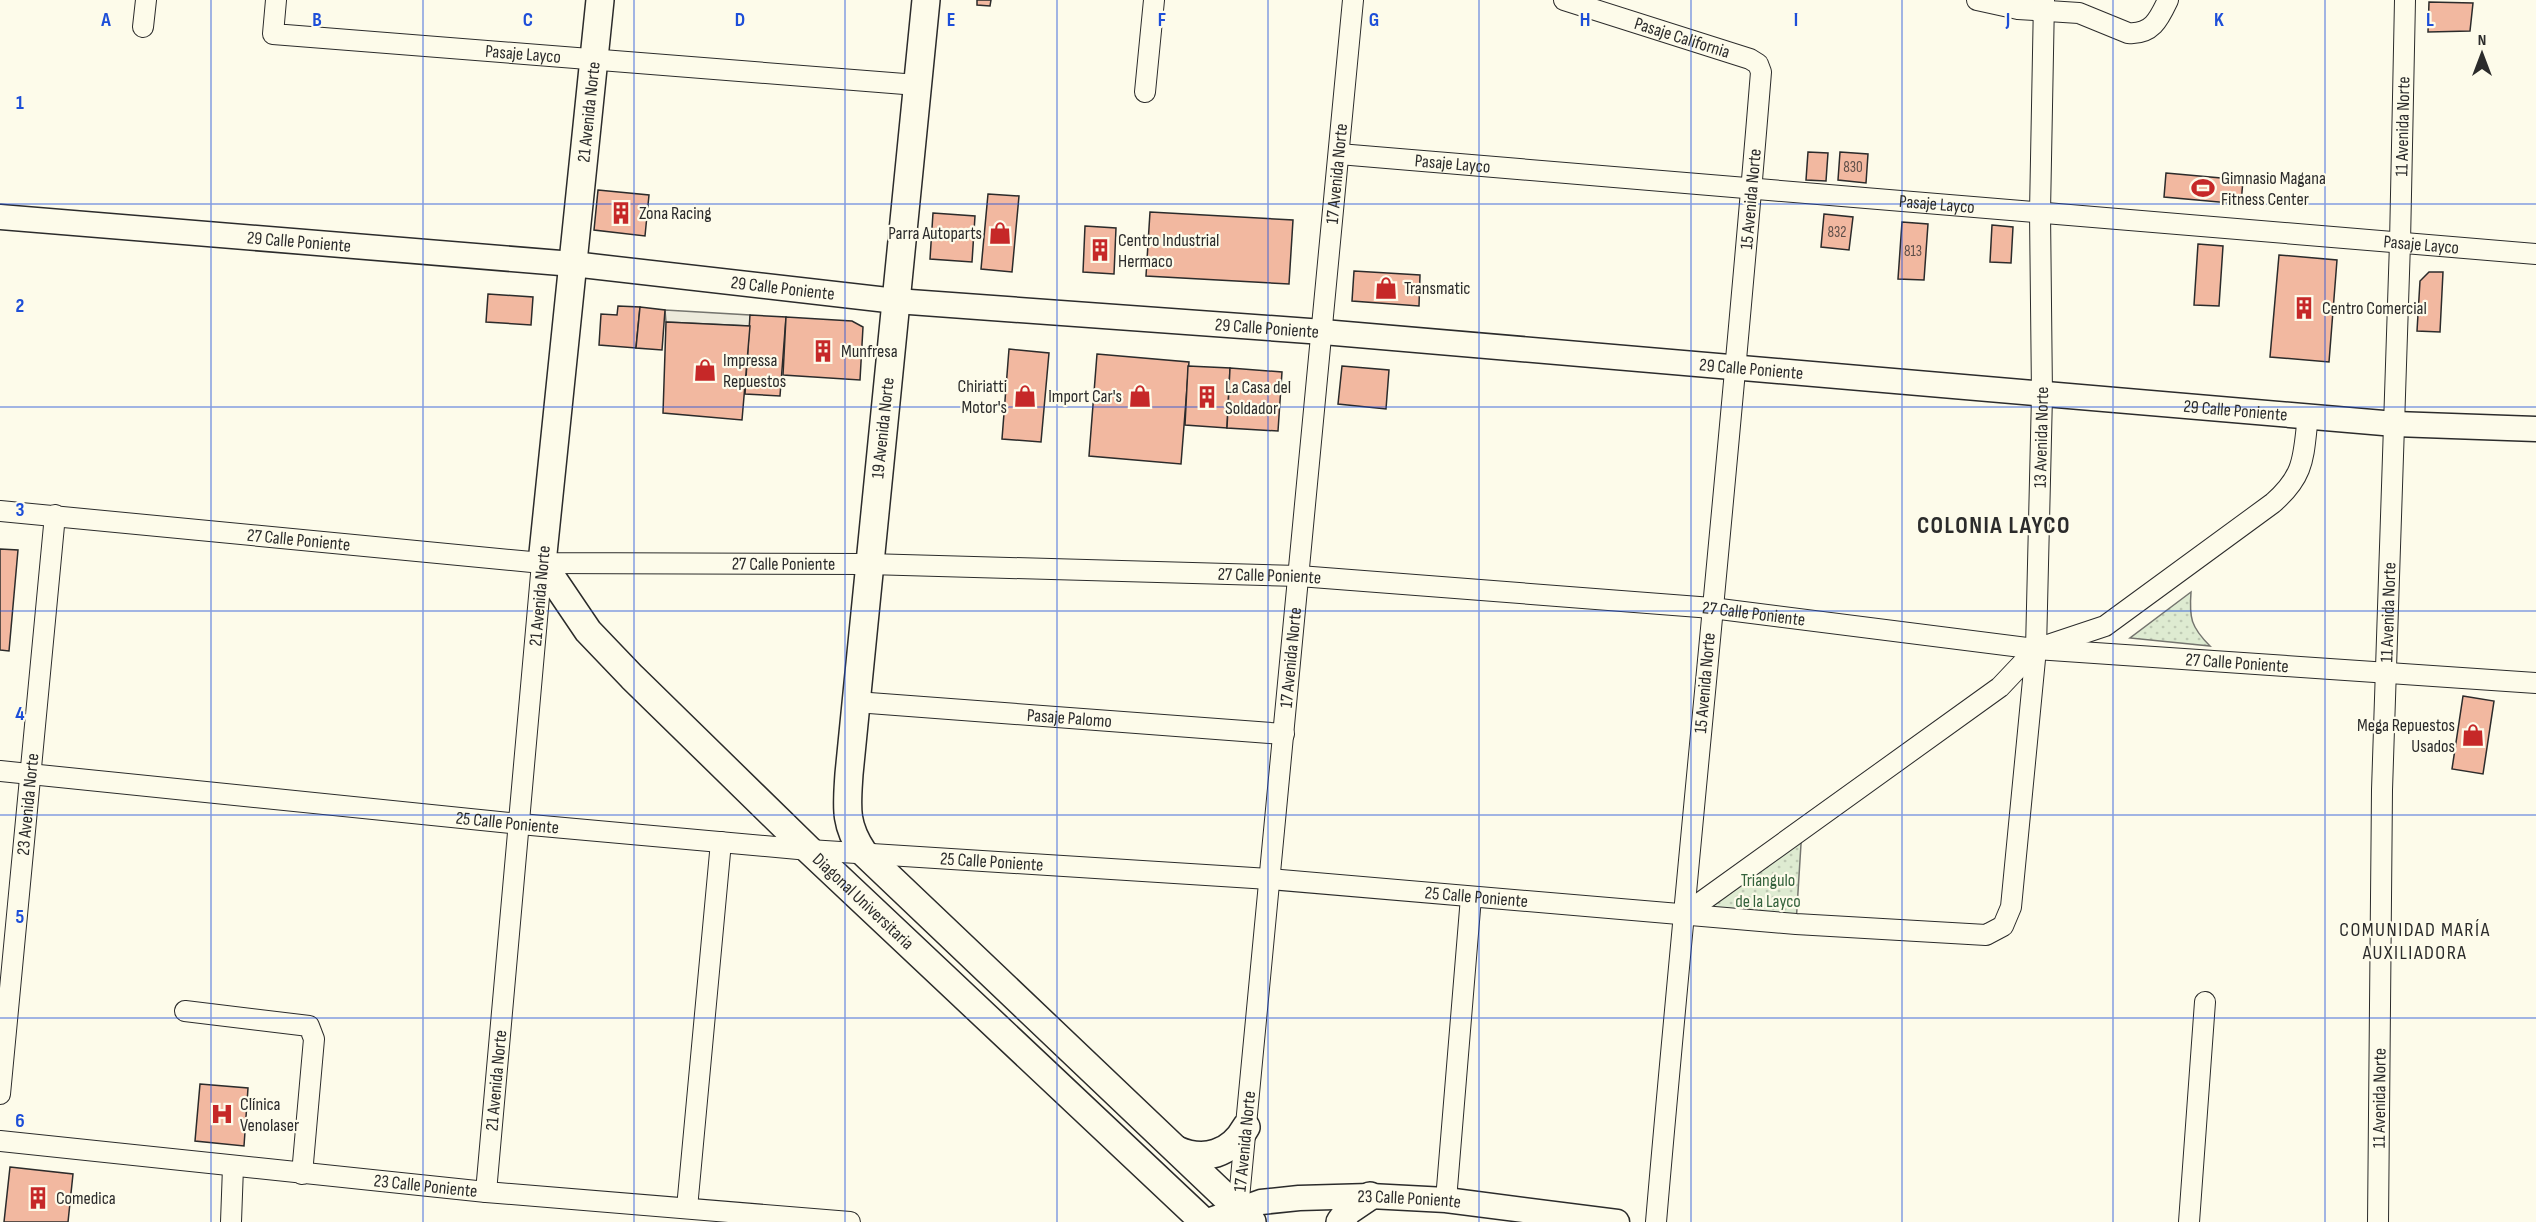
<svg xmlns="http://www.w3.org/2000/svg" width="2536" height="1222" font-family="'Sofia Sans Condensed',sans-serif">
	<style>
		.park { fill: url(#park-dots); stroke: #74746e; stroke-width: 1.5 }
		.parking { fill: #eceadb; stroke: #74746e; stroke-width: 1.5 }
		.building { fill: #f2b8a0; stroke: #2b2b2b; stroke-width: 1.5 }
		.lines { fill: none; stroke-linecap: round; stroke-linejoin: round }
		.minor-casing { stroke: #2b2b2b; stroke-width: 22 }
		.tertiary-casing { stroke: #2b2b2b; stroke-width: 27 }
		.secondary-casing { stroke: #2b2b2b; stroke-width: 30 }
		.minor { stroke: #fdfbea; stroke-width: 20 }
		.tertiary { stroke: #fdfbea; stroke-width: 24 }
		.secondary { stroke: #fdfbea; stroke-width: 27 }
		.grid { fill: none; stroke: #1d4ed8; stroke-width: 1.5; stroke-opacity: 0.55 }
		.labels { text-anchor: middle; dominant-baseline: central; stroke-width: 4.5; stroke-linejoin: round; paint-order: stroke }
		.number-label { font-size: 15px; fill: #5d4e48 }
		.street-label { font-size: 18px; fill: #2b2b2b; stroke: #fdfbea }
		.poi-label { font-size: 18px; fill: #2b2b2b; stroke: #fdfbea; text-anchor: start }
		.park-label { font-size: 18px; fill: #34623c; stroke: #fdfbea }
		.neighbourhood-label { font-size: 20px; letter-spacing: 1.5px; fill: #2b2b2b; stroke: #fdfbea }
		.district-label { font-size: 24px; font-weight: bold; letter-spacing: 1.5px; fill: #2b2b2b; stroke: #fdfbea }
		.grid-label { font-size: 20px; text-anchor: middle; font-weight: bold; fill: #1d4ed8; stroke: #fdfbea; stroke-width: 4.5; stroke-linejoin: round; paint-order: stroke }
	</style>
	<defs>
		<pattern id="park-dots" width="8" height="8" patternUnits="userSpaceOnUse" patternTransform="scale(1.5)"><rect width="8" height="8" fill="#deebd1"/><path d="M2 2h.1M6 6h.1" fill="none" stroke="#bfcab4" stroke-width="1.8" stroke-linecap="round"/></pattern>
	</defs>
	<rect width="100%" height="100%" fill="#fdfbea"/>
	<g class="park">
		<path d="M2191,592c-2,26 0,35 19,54l-80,-8z"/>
		<path d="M1802,828l-6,96 -113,-9z"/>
	</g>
	<path class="parking" d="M665,310l85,5v11l-84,-4z"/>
	<g class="building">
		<path d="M977,0h14l-1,6 -13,-1z"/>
		<path d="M2429,2l44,1 -3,28 -42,1z"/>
		<path d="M1808,152l20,1 -2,28 -20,-1z"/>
		<path d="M1840,152l28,2 -2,29 -28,-3z"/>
		<path d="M2166,173l77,7 -2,24 -77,-7z"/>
		<path d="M598,190l51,5 -4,41 -51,-6z"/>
		<path d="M988,194l31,2 -7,76 -31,-3z"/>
		<path d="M1150,212l143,8 -4,64 -143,-8z"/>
		<path d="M933,213l42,3 -3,46 -42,-3z"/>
		<path d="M1824,214l29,3 -4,33 -28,-3z"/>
		<path d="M1902,222l26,2 -4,56 -26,-1z"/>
		<path d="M1992,225l21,2 -2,36 -21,-1z"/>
		<path d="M1085,226l31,2 -2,46 -31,-2z"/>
		<path d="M2198,244l25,2 -4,60 -25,-1z"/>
		<path d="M2279,255l58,5 -8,102 -59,-5z"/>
		<path d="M1354,271l66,4 -1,31 -67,-5z"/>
		<path d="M2429,272h14l-3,60 -23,-1 3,-50z"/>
		<path d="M488,294l45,3 -2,28 -45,-3z"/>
		<path d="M618,306l22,1 -4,41 -37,-3 2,-31 16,1z"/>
		<path d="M640,307l25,3 -3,40 -26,-2z"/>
		<path d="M750,315l36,2 -6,79 -35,-2z"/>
		<path d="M786,317l66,4 11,6 -3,53 -77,-5z"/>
		<path d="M666,322l84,4 -8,94 -79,-7z"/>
		<path d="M1009,349l40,4 -8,89 -39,-3z"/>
		<path d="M1097,354l92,8 -8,102 -92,-8z"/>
		<path d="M1188,366l42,2 -3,60 -42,-3z"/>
		<path d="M1342,366l47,4 -3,39 -48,-5z"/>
		<path d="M1230,368l52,4 -4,59 -51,-3z"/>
		<path d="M0,549l18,1 -9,101 -9,-1z"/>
		<path d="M2463,696l31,5 -11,73 -31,-5z"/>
		<path d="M200,1084l48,4 -4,58 -49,-5z"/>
		<path d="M10,1167l63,7 -5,48h-64z"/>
	</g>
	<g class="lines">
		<g class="minor-casing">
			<g id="minor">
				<path id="s1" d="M276,0l-3,34 644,51"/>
				<path id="s2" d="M1564,0l186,59 8,5 3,8c-31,384 -72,767 -105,1150"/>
				<path d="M1977,0l41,9 61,4 49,20c24,2 31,-14 40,-33"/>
				<path d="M143,27l3,-27"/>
				<path d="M1145,92l9,-92"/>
				<path id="s3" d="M1339,154l1197,100"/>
				<path id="s4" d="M0,511l542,52 326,1 431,12 413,32 324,41 500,34"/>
				<path id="s5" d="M856,702l428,32"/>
				<path id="s6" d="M0,771l520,53 289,26 460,29 527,45 190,11 17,-9 8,-19 25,-258 6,-254 -2,-183 4,-212"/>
				<path d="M1683,915l317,-228 36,-38 69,-23 168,-123c33,-29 30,-47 35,-87"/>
				<path d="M185,1011l124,15 5,13 -12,135"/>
				<path id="s7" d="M0,1094l55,-579"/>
				<path id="s8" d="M0,1141l486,51 364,30"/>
				<path id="s9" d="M486,1192l56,-629"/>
				<path d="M1446,1200l25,-303"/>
				<path d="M687,1208l34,-366"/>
				<path id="s10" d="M1238,1209l115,-1209"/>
				<path d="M231,1222l2,-55"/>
				<path d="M2189,1222l16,-220"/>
				<path id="s11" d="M2378,1222l4,-432 18,-547 5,-243"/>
			</g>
		</g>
		<g class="tertiary-casing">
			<g id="tertiary">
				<path id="s12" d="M0,217l573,47 323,37 427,31 1072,92 141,5"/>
				<path id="s13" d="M1205,1222l56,-20 38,-4 71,-2 76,4 171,22"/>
			</g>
		</g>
		<g class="secondary-casing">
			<g id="secondary">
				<path id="s14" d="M600,0l-58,563 46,68 44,46 177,173 395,372"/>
				<path d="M926,0l-77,774c-2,32 -5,50 14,78l389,370"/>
				<path d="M1177,1150c27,12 54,4 69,-23"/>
				<path d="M1340,1222l8,-11 22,-15"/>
			</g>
		</g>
		<use href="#minor" class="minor"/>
		<use href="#tertiary" class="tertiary"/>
		<use href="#secondary" class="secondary"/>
	</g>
	<path class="grid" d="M211,0v1222M423,0v1222M634,0v1222M845,0v1222M1057,0v1222M1268,0v1222M1479,0v1222M1691,0v1222M1902,0v1222M2113,0v1222M2325,0v1222M0,204h2536M0,407h2536M0,611h2536M0,815h2536M0,1018h2536"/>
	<defs>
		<g id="stadium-bare" transform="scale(1.8)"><path d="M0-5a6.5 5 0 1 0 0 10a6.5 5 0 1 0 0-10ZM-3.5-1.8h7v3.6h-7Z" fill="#c62828" stroke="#fdfbea" stroke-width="2.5" paint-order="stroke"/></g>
		<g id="building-bare" transform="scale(1.8)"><path d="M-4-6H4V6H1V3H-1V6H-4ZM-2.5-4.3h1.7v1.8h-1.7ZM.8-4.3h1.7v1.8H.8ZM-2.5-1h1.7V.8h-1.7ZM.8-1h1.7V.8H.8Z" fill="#c62828" stroke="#fdfbea" stroke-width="2.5" paint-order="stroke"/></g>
		<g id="shop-bare" transform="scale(1.8)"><path d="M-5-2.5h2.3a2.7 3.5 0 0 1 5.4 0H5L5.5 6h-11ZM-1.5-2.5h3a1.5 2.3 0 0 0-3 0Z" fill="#c62828" stroke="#fdfbea" stroke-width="2.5" paint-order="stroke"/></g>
		<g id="hospital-bare" transform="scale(1.8)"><path d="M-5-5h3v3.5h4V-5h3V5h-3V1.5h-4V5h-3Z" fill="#c62828" stroke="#fdfbea" stroke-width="2.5" paint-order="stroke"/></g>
	</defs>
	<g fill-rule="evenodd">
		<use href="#stadium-bare" x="2203" y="188"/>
		<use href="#building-bare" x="621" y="213"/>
		<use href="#shop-bare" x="1000" y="233"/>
		<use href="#building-bare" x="1100" y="250"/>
		<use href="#shop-bare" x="1386" y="288"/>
		<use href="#building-bare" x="2304" y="308"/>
		<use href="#building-bare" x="823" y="351"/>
		<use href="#shop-bare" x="705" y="370"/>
		<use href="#shop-bare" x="1025" y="396"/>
		<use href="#shop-bare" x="1140" y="396"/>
		<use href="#building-bare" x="1207" y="397"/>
		<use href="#shop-bare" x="2473" y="735"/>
		<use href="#hospital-bare" x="222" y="1114"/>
		<use href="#building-bare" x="38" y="1198"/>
	</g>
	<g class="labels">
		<g class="number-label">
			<text x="1853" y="167">830</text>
			<text x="1837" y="232">832</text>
			<text x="1913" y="251">813</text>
		</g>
		<g class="street-label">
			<text stroke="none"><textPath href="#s2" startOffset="124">Pasaje California</textPath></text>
			<text stroke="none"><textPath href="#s1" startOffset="285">Pasaje Layco</textPath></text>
			<text transform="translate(589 112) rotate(-84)">21 Avenida Norte</text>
			<text stroke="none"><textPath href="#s11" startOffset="1096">11 Avenida Norte</textPath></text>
			<text stroke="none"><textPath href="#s3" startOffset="114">Pasaje Layco</textPath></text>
			<text stroke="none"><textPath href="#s10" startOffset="1040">17 Avenida Norte</textPath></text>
			<text transform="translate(1751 199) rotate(-85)">15 Avenida Norte</text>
			<text stroke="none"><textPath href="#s3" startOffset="600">Pasaje Layco</textPath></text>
			<text stroke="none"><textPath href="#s12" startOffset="300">29 Calle Poniente</textPath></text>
			<text stroke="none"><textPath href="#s3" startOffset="1086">Pasaje Layco</textPath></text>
			<text stroke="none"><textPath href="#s12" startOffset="786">29 Calle Poniente</textPath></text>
			<text stroke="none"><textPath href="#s12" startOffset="1272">29 Calle Poniente</textPath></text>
			<text stroke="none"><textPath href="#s12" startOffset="1758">29 Calle Poniente</textPath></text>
			<text stroke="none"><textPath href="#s12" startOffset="2244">29 Calle Poniente</textPath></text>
			<text transform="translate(883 428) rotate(-84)">19 Avenida Norte</text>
			<text stroke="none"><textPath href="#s6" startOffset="2504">13 Avenida Norte</textPath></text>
			<text stroke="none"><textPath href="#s4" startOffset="300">27 Calle Poniente</textPath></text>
			<text stroke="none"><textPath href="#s4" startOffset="786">27 Calle Poniente</textPath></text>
			<text stroke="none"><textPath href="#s4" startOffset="1272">27 Calle Poniente</textPath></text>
			<text transform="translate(540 596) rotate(-85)">21 Avenida Norte</text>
			<text stroke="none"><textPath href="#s11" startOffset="610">11 Avenida Norte</textPath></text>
			<text stroke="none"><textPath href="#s4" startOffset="1758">27 Calle Poniente</textPath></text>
			<text stroke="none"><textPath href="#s10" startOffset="554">17 Avenida Norte</textPath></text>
			<text stroke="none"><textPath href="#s4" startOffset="2244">27 Calle Poniente</textPath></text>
			<text transform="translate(1705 683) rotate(-85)">15 Avenida Norte</text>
			<text stroke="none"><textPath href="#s5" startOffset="214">Pasaje Palomo</textPath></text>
			<text stroke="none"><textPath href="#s7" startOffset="291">23 Avenida Norte</textPath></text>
			<text stroke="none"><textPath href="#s6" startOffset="510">25 Calle Poniente</textPath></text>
			<text stroke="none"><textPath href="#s6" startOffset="996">25 Calle Poniente</textPath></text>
			<text stroke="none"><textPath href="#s6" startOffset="1482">25 Calle Poniente</textPath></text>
			<text stroke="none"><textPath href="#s14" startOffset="1034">Diagonal Universitaria</textPath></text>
			<text stroke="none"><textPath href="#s9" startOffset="112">21 Avenida Norte</textPath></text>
			<text stroke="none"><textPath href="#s11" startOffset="124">11 Avenida Norte</textPath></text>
			<text stroke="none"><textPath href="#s10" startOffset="68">17 Avenida Norte</textPath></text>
			<text stroke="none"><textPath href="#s8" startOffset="428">23 Calle Poniente</textPath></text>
			<text stroke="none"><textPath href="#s13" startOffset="208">23 Calle Poniente</textPath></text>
		</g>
		<g class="poi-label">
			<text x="2221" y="178">Gimnasio Magana<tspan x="2221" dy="21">Fitness Center</tspan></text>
			<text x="639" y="213">Zona Racing</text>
			<text x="982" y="233" text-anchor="end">Parra Autoparts</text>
			<text x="1118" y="240">Centro Industrial<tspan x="1118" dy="21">Hermaco</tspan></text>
			<text x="1404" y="288">Transmatic</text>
			<text x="2322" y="308">Centro Comercial</text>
			<text x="841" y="351">Munfresa</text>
			<text x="723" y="360">Impressa<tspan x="723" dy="21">Repuestos</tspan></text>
			<text x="1007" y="386" text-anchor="end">Chiriatti<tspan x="1007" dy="21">Motor's</tspan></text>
			<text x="1225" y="387">La Casa del<tspan x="1225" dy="21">Soldador</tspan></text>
			<text x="1122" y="396" text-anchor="end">Import Car's</text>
			<text x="2455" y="725" text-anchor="end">Mega Repuestos<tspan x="2455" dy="21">Usados</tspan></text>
			<text x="240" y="1104">Clínica<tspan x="240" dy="21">Venolaser</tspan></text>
			<text x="56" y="1198">Comedica</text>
		</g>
		<g class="park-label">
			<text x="1768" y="880">Triangulo<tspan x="1768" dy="21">de la Layco</tspan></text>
		</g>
		<g class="neighbourhood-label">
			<text x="2415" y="930">COMUNIDAD MARÍA<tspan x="2415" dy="23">AUXILIADORA</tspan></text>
		</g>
		<g class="district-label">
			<text x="1994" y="525">COLONIA LAYCO</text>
		</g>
	</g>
	<g class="grid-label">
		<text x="106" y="26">A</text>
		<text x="317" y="26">B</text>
		<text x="528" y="26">C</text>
		<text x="740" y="26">D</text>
		<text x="951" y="26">E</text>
		<text x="1162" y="26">F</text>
		<text x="1374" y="26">G</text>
		<text x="1585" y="26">H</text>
		<text x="1796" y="26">I</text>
		<text x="2008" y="26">J</text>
		<text x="2219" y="26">K</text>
		<text x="2430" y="26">L</text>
		<text x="20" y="109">1</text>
		<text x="20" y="312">2</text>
		<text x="20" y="516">3</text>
		<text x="20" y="720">4</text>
		<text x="20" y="923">5</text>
		<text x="20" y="1127">6</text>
	</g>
	<g transform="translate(2482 54)" stroke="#fdfbea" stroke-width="4.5" paint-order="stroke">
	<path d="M0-4.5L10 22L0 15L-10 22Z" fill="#2b2b2b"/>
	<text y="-9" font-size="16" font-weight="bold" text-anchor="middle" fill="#2b2b2b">N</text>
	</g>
</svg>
